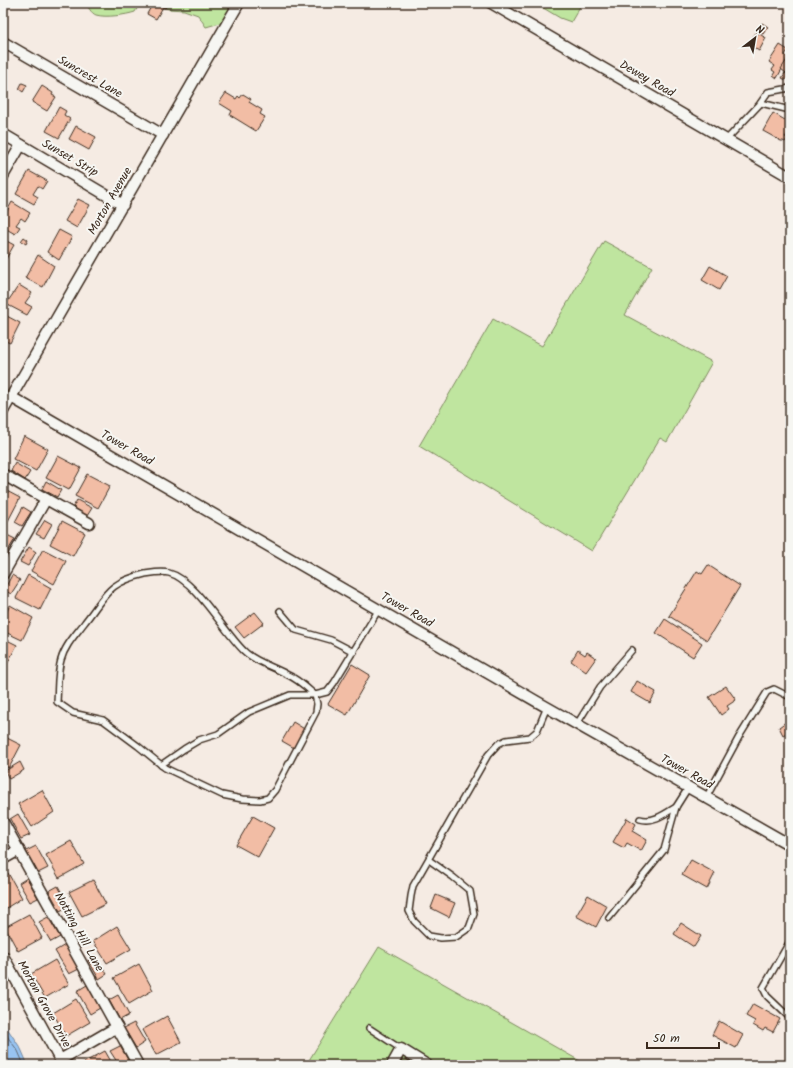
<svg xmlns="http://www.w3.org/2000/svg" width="793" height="1068" font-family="Kalam,sans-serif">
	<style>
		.green { fill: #bfe59f; stroke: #7d885e }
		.water { fill: #98c4f2; stroke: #73869d }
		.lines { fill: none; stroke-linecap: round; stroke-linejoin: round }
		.shore { stroke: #606873; stroke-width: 1 }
		.building { fill: #f2bda5; stroke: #3b2a1e }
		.service-casing { stroke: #3b2a1e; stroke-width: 8 }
		.minor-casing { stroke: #3b2a1e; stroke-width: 13 }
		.service { stroke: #f6f6f2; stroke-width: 5 }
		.minor { stroke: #f6f6f2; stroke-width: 10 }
		.labels { text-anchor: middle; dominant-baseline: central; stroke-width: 4; stroke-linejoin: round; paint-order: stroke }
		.street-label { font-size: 12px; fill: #3b2a1e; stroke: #f6f6f2 }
	</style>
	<rect width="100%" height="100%" fill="#f5ebe3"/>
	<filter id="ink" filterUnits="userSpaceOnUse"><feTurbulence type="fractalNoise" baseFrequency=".025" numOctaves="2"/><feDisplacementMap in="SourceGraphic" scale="8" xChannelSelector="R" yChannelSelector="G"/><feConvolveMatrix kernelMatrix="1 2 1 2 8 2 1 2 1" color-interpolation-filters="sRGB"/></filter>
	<g filter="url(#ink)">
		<g class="green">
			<path d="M86,3h54l-5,9c-9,3 -29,6 -39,3 -5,-2 -8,-8 -10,-12z"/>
			<path d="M144,3h90l-14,20 -14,4 -8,-12 -14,-5 -15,-1z"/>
			<path d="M535,3h47l-11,19 -11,-4z"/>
			<path d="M604,241l48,26 -27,48 87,47 -45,80 -7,-4 -68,113 -173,-105 74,-127 49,27z"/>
			<path d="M379,947l208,118h-281z"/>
		</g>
		<path class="water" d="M3,1022l18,27 7,16h-25z"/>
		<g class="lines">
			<path class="shore" d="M3,1028l6,11 9,12 6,14"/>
		</g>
		<g class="building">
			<path d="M153,3h15l-3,5 -2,-1 -7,12 -9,-5z"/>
			<path d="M762,23l6,4 -5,7 -6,-3z"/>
			<path d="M756,32l10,6 -7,13 -10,-6z"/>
			<path d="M780,45l8,5 -3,5 3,3 -11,20 -4,-3 2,-3 -3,-2 3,-4 -6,-4z"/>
			<path d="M788,58l2,1v8l-4,6 -5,-4z"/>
			<path d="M785,73l4,2 -3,5 -4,-2z"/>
			<path d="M22,83l5,2 -4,7 -4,-3z"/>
			<path d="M42,86l11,7 -1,2 4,2 -9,14 -15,-9z"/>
			<path d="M226,93l10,6 2,-3 2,2 3,-4 8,5 -2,3 13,8 -2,4 5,3 -9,14 -26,-16 2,-4 -13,-8z"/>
			<path d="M59,107l7,4 -2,4 6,4 -11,19 -13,-7z"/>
			<path d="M773,113l17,10v8l-5,6 3,1 -3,4 -2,-1h-2l-18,-10z"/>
			<path d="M76,126l20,11 -7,13 -20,-11z"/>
			<path d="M29,171l18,10 -5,8 -4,-3 -5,8 5,3 -4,7 -18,-10z"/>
			<path d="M78,199l12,6 -13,23 -12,-7z"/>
			<path d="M12,202l18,11 -5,8 -4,-3 -5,7 4,2 -5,7 -12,-7v-9z"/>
			<path d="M59,230l13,7 -13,23 -12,-8z"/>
			<path d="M24,237l4,3 -2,4 -5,-3z"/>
			<path d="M3,239l11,6 -11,19z"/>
			<path d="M38,255l16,11 -11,21 -18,-9z"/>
			<path d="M710,266l17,10 -8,14 -17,-10z"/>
			<path d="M19,285l13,8 -7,10 7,4 -5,8 -21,-11z"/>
			<path d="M3,314l17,9 -10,20 -7,-3z"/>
			<path d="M24,436l24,13 -12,22 -23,-12z"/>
			<path d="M58,456l23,12 -12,22 -23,-12z"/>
			<path d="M15,463l15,9 -5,8 -14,-9z"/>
			<path d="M87,474l23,12 -12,22 -23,-12z"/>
			<path d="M46,481l15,9 -4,7 -15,-8z"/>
			<path d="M3,489l17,9 -12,23 -5,-3z"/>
			<path d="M77,500l15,8 -5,8 -14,-9z"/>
			<path d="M23,507l8,5 -9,14 -7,-4z"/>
			<path d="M45,520l7,4 -8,14 -8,-4z"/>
			<path d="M62,521l23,12 -12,23 -23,-12z"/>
			<path d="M7,535l8,4 -9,15 -3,-2v-10z"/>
			<path d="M29,547l7,5 -8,14 -8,-4z"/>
			<path d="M43,549l23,12 -12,23 -23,-13z"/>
			<path d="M708,565l32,21 -33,54 -38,-24 28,-45 5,3z"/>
			<path d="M12,575l8,5 -9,14 -7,-4z"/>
			<path d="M28,575l23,13 -11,22 -24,-12z"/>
			<path d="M10,605l23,13 -11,22 -19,-9v-12z"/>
			<path d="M255,612l9,11 -20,15 -9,-11z"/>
			<path d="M665,619l37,24 -9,14 -37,-24z"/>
			<path d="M3,638l14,7 -12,23 -2,-1z"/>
			<path d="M578,650l7,5 2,-3 9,6 -10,14 -15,-11z"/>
			<path d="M352,664l18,11 -23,40 -19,-11z"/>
			<path d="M637,681l19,11 -6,11 -19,-11z"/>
			<path d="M726,686l10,14 -9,6 2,3 -8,6 -12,-18z"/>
			<path d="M790,719v12l-7,4 -4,-8z"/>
			<path d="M293,722l13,8 -10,19 -14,-8z"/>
			<path d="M3,736l18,9 -12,23 -6,-3z"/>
			<path d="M20,762l4,8 -15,9 -4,-8z"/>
			<path d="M42,790l12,22 -22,15 -14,-23z"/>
			<path d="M18,814l12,21 -9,4 -11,-20z"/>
			<path d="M253,816l21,12 -16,29 -22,-12z"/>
			<path d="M627,818l9,6 -4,7 15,9 -6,11 -14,-8 -3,5 -11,-6z"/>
			<path d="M71,841l13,23 -25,14 -13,-23z"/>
			<path d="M36,846l12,22 -10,5 -12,-22z"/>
			<path d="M691,860l24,13 -8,16 -25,-14z"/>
			<path d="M8,873l14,25 -19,12v-34z"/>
			<path d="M27,878l11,20 -8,4 -11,-19z"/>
			<path d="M93,880l13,24 -24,12 -13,-24z"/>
			<path d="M58,886l11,20 -9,5 -11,-20z"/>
			<path d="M436,895l19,8 -6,14 -18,-9z"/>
			<path d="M588,895l19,11 -11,21 -20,-11z"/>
			<path d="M29,914l13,24 -24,13 -13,-24z"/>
			<path d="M48,917l12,20 -9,5 -12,-20z"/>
			<path d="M681,923l20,13 -7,11 -20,-13z"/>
			<path d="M117,926l14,23 -24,14 -14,-22z"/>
			<path d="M65,945l14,24 -10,5 -14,-23z"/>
			<path d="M95,955l12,19 -8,5 -11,-19z"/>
			<path d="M55,960l14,24 -24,14 -14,-24z"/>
			<path d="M139,964l14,26 -24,14 -15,-26z"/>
			<path d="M87,985l13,23 -10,6 -13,-23z"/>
			<path d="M118,995l11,20 -9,5 -11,-20z"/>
			<path d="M76,999l14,23 -24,14 -13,-23z"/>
			<path d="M753,1004l27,15 -7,13 -8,-4 -2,3 -10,-6 2,-4 -9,-5z"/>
			<path d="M167,1016l14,26 -25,13 -14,-25z"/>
			<path d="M719,1021l24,14 -7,13 -24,-13z"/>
			<path d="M134,1023l11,19 -9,6 -12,-20z"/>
			<path d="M120,1046l11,19h-12l-9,-14z"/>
			<path d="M105,1051l8,14h-31l-1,-1z"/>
		</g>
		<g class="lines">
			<g class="service-casing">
				<g id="service">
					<path d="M761,103l29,7"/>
					<path d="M726,140l33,-35 9,-13 22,-4"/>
					<path d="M280,611l16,19 35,10 23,12"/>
					<path d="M315,695c-9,-8 -17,-16 -29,-21 -14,-8 -31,-12 -42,-23 -21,-20 -48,-71 -75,-78 -8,-2 -17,0 -24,1 -38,9 -38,20 -60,48 -8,11 -20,23 -24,38 -4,13 -3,29 -4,42l16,11 30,7 35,26 27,22 57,27 20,4 18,1 8,-2 7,-8 41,-78 1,-8 -2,-9 12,-3 7,-9 45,-74"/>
					<path d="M577,724l23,-37 32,-37"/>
					<path d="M161,765l23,-16 15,-9 19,-6 31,-22 41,-17h25"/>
					<path d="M706,798l33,-61 28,-45 7,-3 16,8"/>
					<path d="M640,819c13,4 25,-5 36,-12"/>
					<path d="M429,860l24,17 17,14 4,23 -5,14 -13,9 -15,1 -12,-2 -15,-15 -5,-10 2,-15 2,-10 75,-131 10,-11 8,-4 24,-3 7,-6 10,-24"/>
					<path d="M609,918l55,-68 12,-43 12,-19"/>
					<path d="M790,941l-27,47 4,8 23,22"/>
					<path d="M369,1028l32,21"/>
				</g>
			</g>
			<g class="minor-casing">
				<g id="minor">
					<path d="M491,3l299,174"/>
					<path d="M3,42l160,93"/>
					<path d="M3,134l120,71"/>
					<path d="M3,176l18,-31"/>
					<path d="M11,397l525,304 254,144"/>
					<path d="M3,411l236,-408"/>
					<path d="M4,475l42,24"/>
					<path d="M3,574l43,-75 43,24"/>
					<path d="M3,822l135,243"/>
					<path d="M3,859l16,-9"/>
					<path d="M3,956l56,102 2,7"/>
					<path d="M60,1060l57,-33"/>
					<path d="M392,1065l9,-16 26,16"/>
				</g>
			</g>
			<use href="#service" class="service"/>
			<use href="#minor" class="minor"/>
		</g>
	</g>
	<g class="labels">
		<g class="street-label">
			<text transform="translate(90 77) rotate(30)">Suncrest Lane</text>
			<text transform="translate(647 79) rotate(30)">Dewey Road</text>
			<text transform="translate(70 158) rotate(30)">Sunset Strip</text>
			<text transform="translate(110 201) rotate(-60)">Morton Avenue</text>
			<text transform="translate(127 448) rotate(30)">Tower Road</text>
			<text transform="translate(407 610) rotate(30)">Tower Road</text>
			<text transform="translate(687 772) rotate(29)">Tower Road</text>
			<text transform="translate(79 932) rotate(61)">Notting Hill Lane</text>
			<text transform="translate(44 1004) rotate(61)">Morton Grove Drive</text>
		</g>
	</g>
	<rect width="793" height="1068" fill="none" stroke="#f6f6f2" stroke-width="16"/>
	<rect x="8" y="8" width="777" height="1052" fill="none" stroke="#3b2a1e" stroke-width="1.5" filter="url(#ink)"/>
	<g transform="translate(755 38) rotate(31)" stroke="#f6f6f2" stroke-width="3" paint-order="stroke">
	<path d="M0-3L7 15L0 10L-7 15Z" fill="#3b2a1e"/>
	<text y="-6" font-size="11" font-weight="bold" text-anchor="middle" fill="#3b2a1e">N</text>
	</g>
	<path d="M647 1042v6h72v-6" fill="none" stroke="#3b2a1e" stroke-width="2"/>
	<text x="653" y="1042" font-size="12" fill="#3b2a1e" stroke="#f6f6f2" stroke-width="3" paint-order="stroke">50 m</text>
</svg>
